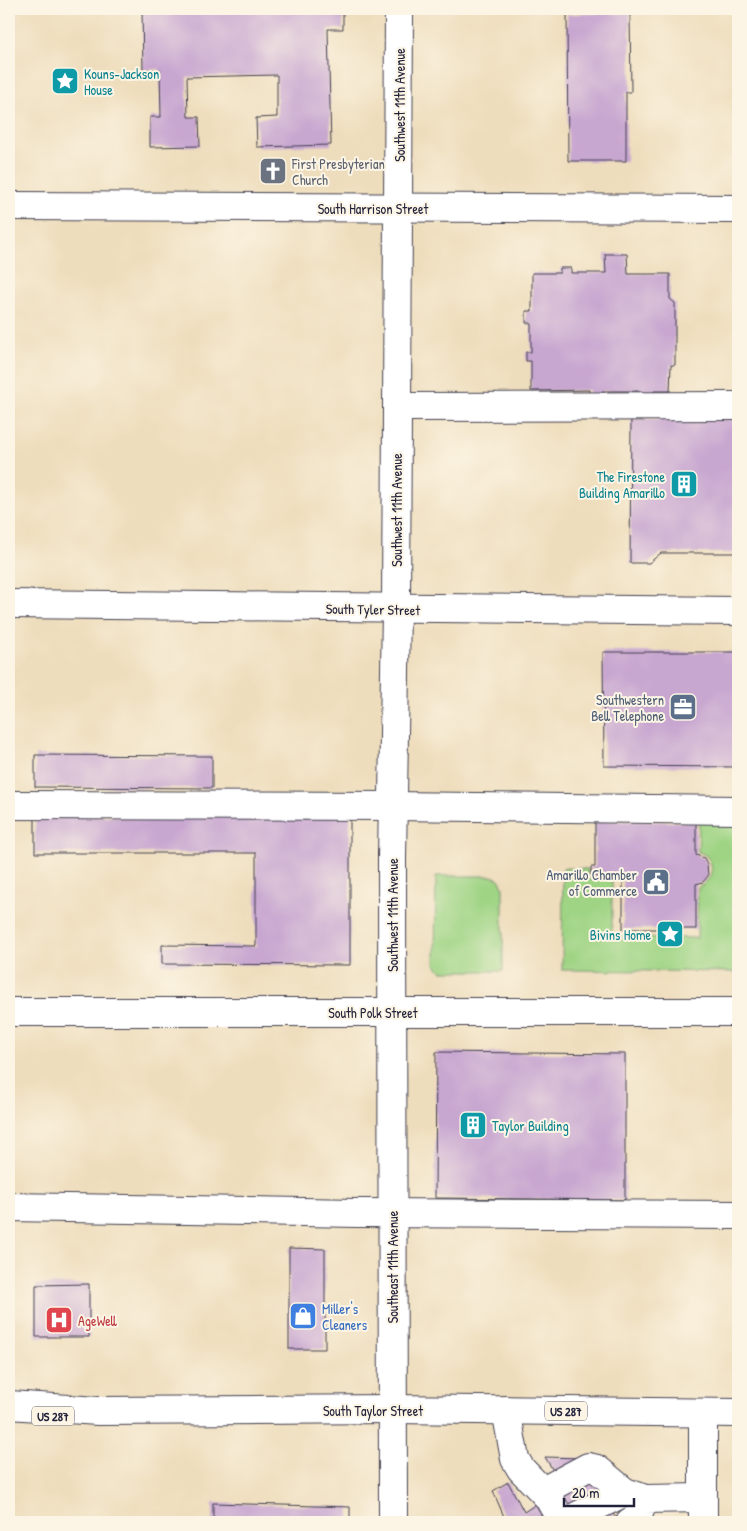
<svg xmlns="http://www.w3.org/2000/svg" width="747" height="1531" font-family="'Patrick Hand',sans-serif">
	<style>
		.green { fill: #9fd484; stroke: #607b60 }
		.building { fill: #c7a6d0 }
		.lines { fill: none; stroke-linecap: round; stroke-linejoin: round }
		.minor-casing { stroke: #413e4e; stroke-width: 30 }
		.major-casing { stroke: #413e4e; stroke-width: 30 }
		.minor { stroke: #fff; stroke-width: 28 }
		.major { stroke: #fff; stroke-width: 28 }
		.labels { text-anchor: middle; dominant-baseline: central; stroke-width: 4; stroke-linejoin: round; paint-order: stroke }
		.shield { fill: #fcf5e5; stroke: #63616e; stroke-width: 1 }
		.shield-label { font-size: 12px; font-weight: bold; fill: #22223b }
		.culture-label { font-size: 14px; fill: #0d838f; stroke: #fcf5e5; text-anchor: start }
		.street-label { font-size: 14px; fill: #22223b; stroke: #fcf5e5 }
		.worship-label { font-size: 14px; fill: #5b616d; stroke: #fcf5e5; text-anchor: start }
		.service-label { font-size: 14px; fill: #4e5e75; stroke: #fcf5e5; text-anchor: end }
		.shop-label { font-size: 14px; fill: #366cbe; stroke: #fcf5e5; text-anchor: start }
		.health-label { font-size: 14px; fill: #be3a42; stroke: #fcf5e5; text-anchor: start }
	</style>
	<rect width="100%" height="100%" fill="#fcf5e5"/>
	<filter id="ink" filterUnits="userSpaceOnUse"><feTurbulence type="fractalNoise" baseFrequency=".02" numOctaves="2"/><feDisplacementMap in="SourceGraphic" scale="10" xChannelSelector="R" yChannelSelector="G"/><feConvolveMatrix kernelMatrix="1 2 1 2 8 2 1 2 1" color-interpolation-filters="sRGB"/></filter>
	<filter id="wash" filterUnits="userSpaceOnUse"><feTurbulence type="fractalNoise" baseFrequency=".0096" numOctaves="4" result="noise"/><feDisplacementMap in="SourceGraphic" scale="20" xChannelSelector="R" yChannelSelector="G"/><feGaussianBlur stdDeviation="1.12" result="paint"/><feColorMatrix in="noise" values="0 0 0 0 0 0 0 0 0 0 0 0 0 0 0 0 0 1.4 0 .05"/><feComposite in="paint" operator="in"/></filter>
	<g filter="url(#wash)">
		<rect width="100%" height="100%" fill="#eeddbc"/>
		<g class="green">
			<path d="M699,820h39v152l-176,-2 1,-102 25,1v10l24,1v57l85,1 1,-51c12,-4 19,-20 8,-31 -2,-2 -5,-3 -8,-4z"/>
			<path d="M436,876h56l7,3 4,7v85h-62l-6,-7z"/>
		</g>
		<g id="blocks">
			<g class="building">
				<path d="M142,9h201v20h-15l3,116 -74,2 -1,-29 21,-1v-42l-90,2 1,40h11l1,29 -50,1v-30h11l-1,-48 -17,1z"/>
				<path d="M630,13l1,79h-5v69h-58l-1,-147z"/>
				<path d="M605,254h22l1,20h42v25l5,4v62h-4l-1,26h-16l-1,5h-11v-5h-40v4l-13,1v-6l-58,1v-30h-5v-9h5v-29h-5v-12h6v-38h28v-5h11v5h35z"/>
				<path d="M631,419h107v129l-5,5h-72l-12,10h-19z"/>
				<path d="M603,652h135v115l-134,-1z"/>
				<path d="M35,755l177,1v32l-177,-1z"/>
				<path d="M35,816h315v149l-188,-1v-19l94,1v-93h-221z"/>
				<path d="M595,821l101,1v33l8,3 3,6 1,12 -5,6 -7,2v45h-73v-53h-32v-9h4z"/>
				<path d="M436,1052l189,2v146l-190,-2z"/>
				<path d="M289,1248l36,1v100h-36z"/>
				<path d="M89,1284v53h-53v-52z"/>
				<path d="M545,1457l36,1 37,64h-113v-3l-12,-28 15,-9 16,30 39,-25z"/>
				<path d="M213,1503l137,4v15h-137z"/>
			</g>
		</g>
	</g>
	<g filter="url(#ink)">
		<use href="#blocks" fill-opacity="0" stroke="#413e4e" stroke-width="1"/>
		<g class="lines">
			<g class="minor-casing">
				<g id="minor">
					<path d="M397,407l341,-1"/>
					<path d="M9,805l384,1 345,4"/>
					<path d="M9,1012h729"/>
					<path d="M9,1207l348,6 381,2"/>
					<path d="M506,1410l9,49 6,10 27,28 14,25"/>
					<path d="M703,1413v109"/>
					<path d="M543,1491l45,-24 9,2 28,23"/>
					<path d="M393,1522l-1,-663 4,-250 3,-600"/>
					<path d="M565,1522l60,-30 15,5"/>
					<path d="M630,1522l7,-3 7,-20 59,-1"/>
				</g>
			</g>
			<g class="major-casing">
				<g id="major">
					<path d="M9,206l729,3"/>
					<path d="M9,604l729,7"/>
					<path d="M9,1405l89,6 295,-2 345,4"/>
				</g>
			</g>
			<use href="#minor" class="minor"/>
			<use href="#major" class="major"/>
		</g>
	</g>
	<defs>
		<g id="sight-square" transform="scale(1.4375)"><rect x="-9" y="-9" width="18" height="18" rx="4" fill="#0f9aa8" stroke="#fcf5e5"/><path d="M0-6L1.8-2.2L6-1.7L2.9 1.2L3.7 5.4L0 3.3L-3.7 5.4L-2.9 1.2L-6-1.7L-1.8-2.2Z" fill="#fff"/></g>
		<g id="church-square" transform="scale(1.4375)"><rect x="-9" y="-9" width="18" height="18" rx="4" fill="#6b7280" stroke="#fcf5e5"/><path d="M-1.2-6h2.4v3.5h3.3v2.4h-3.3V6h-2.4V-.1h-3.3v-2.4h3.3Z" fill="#fff"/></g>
		<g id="building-square" transform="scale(1.4375)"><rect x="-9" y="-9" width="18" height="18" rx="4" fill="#0f9aa8" stroke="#fcf5e5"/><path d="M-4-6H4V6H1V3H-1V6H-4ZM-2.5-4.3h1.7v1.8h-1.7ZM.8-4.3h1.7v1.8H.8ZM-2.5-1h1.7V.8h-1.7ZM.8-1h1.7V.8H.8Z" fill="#fff"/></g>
		<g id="office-square" transform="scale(1.4375)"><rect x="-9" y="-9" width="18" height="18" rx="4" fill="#5c6f8a" stroke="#fcf5e5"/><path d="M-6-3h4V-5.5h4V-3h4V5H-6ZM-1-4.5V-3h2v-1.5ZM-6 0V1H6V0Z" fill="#fff"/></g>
		<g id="civic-square" transform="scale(1.4375)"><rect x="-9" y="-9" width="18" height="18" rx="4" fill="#5c6f8a" stroke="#fcf5e5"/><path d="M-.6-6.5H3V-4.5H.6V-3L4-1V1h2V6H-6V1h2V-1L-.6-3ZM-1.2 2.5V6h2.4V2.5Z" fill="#fff"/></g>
		<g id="shop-square" transform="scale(1.4375)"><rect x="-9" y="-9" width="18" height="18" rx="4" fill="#3f7fe0" stroke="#fcf5e5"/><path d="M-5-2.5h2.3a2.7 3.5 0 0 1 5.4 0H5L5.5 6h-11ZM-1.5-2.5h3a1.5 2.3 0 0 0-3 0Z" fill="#fff"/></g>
		<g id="hospital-square" transform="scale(1.4375)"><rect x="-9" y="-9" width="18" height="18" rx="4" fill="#e0444e" stroke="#fcf5e5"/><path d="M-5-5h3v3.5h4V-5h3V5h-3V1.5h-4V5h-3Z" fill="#fff"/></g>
	</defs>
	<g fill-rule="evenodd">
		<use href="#sight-square" x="65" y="81"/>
		<use href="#church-square" x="273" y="171"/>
		<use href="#building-square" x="684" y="484"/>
		<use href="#office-square" x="683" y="707"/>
		<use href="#civic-square" x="656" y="882"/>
		<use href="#sight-square" x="670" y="934"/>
		<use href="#building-square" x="473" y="1125"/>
		<use href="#shop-square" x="303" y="1316"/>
		<use href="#hospital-square" x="59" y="1320"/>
	</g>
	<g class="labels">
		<g class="shield">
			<rect x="545" y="1401.5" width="42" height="19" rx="4"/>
			<rect x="32" y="1406.5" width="42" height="19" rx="4"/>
		</g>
		<g class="shield-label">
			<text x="566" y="1411">US 287</text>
			<text x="53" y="1416">US 287</text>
		</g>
		<g class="culture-label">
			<text x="84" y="73">Kouns-Jackson<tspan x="84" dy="16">House</tspan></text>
			<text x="665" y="476" text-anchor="end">The Firestone<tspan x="665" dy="16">Building Amarillo</tspan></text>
			<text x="651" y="934" text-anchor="end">Bivins Home</text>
			<text x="492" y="1125">Taylor Building</text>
		</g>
		<g class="street-label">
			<text transform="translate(399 105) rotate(-90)">Southwest 11th Avenue</text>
			<text x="373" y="208">South Harrison Street</text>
			<text transform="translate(396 510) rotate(-90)">Southwest 11th Avenue</text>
			<text transform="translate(373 609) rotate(1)">South Tyler Street</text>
			<text transform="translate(392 915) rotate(-90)">Southwest 11th Avenue</text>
			<text x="373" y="1012">South Polk Street</text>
			<text transform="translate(392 1267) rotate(-90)">Southeast 11th Avenue</text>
			<text x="373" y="1410">South Taylor Street</text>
		</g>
		<g class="worship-label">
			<text x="292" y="163">First Presbyterian<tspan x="292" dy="16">Church</tspan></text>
		</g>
		<g class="service-label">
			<text x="664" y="699">Southwestern<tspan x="664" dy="16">Bell Telephone</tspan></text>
			<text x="637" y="874">Amarillo Chamber<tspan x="637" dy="16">of Commerce</tspan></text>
		</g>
		<g class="shop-label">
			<text x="322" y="1308">Miller's<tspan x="322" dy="16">Cleaners</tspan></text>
		</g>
		<g class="health-label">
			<text x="78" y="1320">AgeWell</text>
		</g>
	</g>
	<rect width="747" height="1531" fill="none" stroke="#fcf5e5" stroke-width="30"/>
	<path d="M564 1498v8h70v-8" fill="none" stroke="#22223b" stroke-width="2.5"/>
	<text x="572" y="1498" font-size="15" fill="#22223b" stroke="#fcf5e5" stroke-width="4" paint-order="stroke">20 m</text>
</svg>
